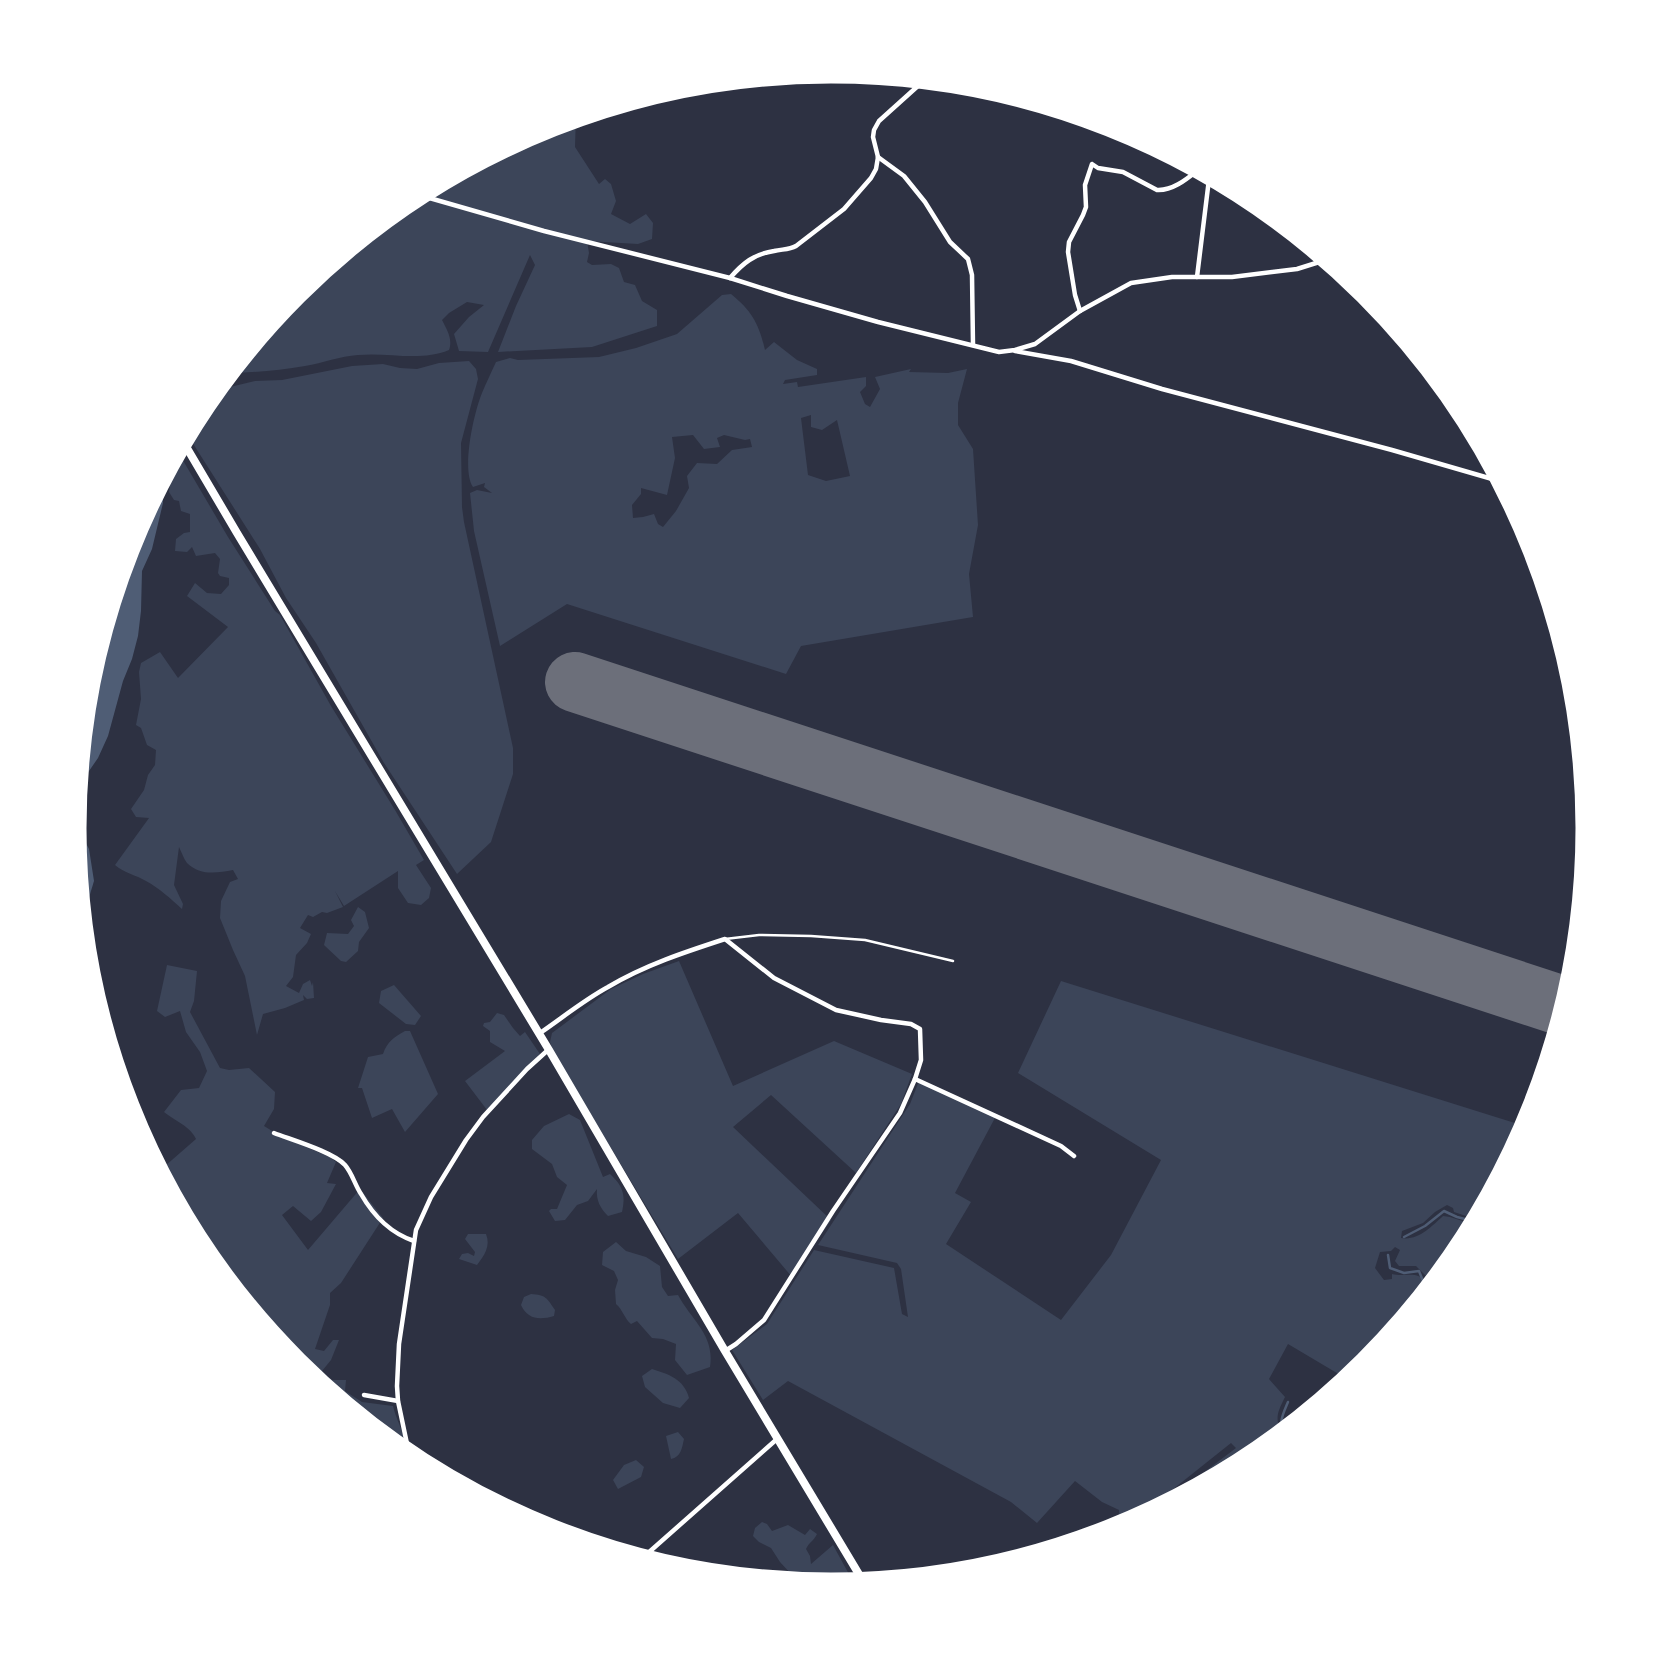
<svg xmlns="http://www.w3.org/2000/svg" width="1663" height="1656" font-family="Roboto,sans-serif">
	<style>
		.green { fill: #3c4559; fill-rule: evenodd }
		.water { fill: #4f5d75 }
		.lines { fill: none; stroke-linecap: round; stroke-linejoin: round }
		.stream { stroke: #4f5d75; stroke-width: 2.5 }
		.runway { stroke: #6c6f7a; stroke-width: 60 }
		.service { stroke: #fff; stroke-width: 2.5 }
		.minor { stroke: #fff; stroke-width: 4.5 }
		.trunk { stroke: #fff; stroke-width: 8 }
		.rim { fill: none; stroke: #fff; stroke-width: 9 }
	</style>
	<rect width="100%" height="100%" fill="#2d3142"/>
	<g class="green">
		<path d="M576,114l-1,33 24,37 6,-5 6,5 5,17 -5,13 19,10 16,-10 7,9 -1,16 -14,5 -51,-3 2,12 -2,9 5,3 19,-1 8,4 5,14 11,3 7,16 15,9v16l-65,21 -94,5 18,-46 19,-41 -5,-10 -42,97 -29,-1 -5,-17 15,-17 15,-12 -17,-3 -18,11 -7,7c5,10 11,19 7,30 -29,12 -60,2 -91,5 -18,1 -35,8 -53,11 -27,5 -54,6 -81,8l52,-64 4,1 29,-34 100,-82 131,-71z"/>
		<path d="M731,294c21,17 28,30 34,56l9,-8 23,18 20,9v6l-32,5 -2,4 14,-2 1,5 68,-10v9l-6,6 5,12 5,3 10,-18 -5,-12 36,-8 -2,3 39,1 19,-4 -9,34v22l15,24 5,76 -9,49 4,43 -172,29 -15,28 -219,-70 -67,42 -26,-115 -4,-38 7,-3 15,3 -8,-6 1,-4 -12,4c-12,-17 1,-75 9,-94 4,-10 9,-20 14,-31l14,-4 8,2 81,-3 37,-9 41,-14 45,-39zM811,415v12l11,3 15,-10 13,56 -24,5 -18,-6 -7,-57zM693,435l11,14 16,-2 -3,-9 7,-3 21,5 5,-1 2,8 -20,3 -15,14 -20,-1 -10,13 2,12 -13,23 -13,16 -5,-3 -4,-10 -11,3 -10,1 -1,-13 9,-11v-6l26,7 8,-37 -3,-21z"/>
		<path d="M469,361l7,8 2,10 -17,64 1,64 2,15 49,226v26l-22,68 -34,32 -73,-111 -68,-120 -30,-45 -26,-49 -75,-118 14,-26 10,-13 21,-5 25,-6 27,-1 70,-14 31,-2 17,4 17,1 22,-6z"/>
		<path d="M181,457l47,80 47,74 5,4 51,91 64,104 29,50 -8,5 15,23 -2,10 -8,7 -13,-2 -10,-15v-17l-54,35 -9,-15 8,16 -16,6 -5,-1 -9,5 -5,-2 -8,13 11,6 -4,9 -11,12 -3,22 -7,9 13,7 4,-9 7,-4 2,6 1,-4 1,16 -7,1 -4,-4 1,5 -19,8 -22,6 -6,21 -12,-59 -12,-26 -13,-32 1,-17 9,-19 8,-3 -5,-9c-16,3 -33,6 -46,-7 -3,-4 -6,-12 -8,-16l-5,38 9,19 -1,5c-11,-10 -23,-21 -36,-28 -10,-6 -22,-8 -31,-16l34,-47 -13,-1 -5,-8 13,-19 4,-15 7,-10 1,-15 -9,-5 -6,-17 -5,-3 5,-26 -2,-27 2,-9 19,-11 18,26 50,-51 -41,-31 8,-13 12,10 14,1 8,-9v-7l-9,-2 -2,-3 2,-14 -5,-6 -19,3 -4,-9 -5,5 -12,-1 1,-12 8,-6 6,-1v-18l-9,-3 -2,-10 -5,-1 -5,-8 2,-14v-17z"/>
		<path d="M358,907l7,5 4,16 -10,14 -1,9 -12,11 -5,-1 -17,-16 3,-12 21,1 6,-8 -3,-6z"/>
		<path d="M679,961l54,125 101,-45 78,33 -11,30 -45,69 -85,-78 -38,32 98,93 -39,57 -54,-64 -60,46 -125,-207 -3,-10 2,-9 59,-44 32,-15z"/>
		<path d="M167,965l30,6 -3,30 -4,11 30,56 9,2 20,-2 26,24 -1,17 -10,17 18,11 48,20 6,5 -9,21 9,1 -15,28 -10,9 -18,-15 -11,9 26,35 52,-61 23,29 -42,65 -11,10v12l-15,44 9,2 9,-11h6l-8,20 -9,11 10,9h14l-1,11 17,11 31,4c3,13 10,24 12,37l-12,6 -100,-83 -95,-115 -41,-78 39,-34c-5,-12 -22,-19 -32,-27l17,-22 18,-2 8,-17 -7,-19 -14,-20 -6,-21 -15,6 -8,-6z"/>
		<path d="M1061,981l470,147 -23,41c0,-10 4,-16 11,-22l-1,-6 -7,2 -7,6 -2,15v18l-21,39 -27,-9 -1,-4 -6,-3 -12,7 -12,11 -21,8 -1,7c17,3 30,-11 42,-22l7,1 28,9 -14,25 -34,42 -4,-6 3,-8 -13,-13h-17l-4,-5 5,-11 -5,-3 -4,4 -11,1 -5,16 9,12 8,-1v-5c11,3 21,-2 30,4l-3,11 6,11 -55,67 -32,26 9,-14 -59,-35 -19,35 16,18c-9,18 -10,22 -2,40l-29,24 -85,46 9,-15 58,-44 -5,-5 -59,47 1,2 -10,18 -39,21 -4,-4 -1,-17 -17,-8 -27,-21 -38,42 -26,-21 -223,-121 -25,19 -31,-50 35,-26 47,-74 80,18 8,46 6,3 -7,-48 -4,-6 -79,-18 92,-141 9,-23 77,35 -41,77 16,9 -25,42 115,76 50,-65 50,-95 -143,-87z"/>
		<path d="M394,985l27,31 -6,9 -9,-1 -27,-21 2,-12z"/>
		<path d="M497,1013l7,2 9,13 7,8 5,-4 15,22 -53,56 -22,-29 40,-30 -15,-9v-11l-7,-5 1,-3 6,-1z"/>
		<path d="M405,1031h5l28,63 -33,38 -13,-23 -20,9 -10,-30h-4l10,-31 15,-3c4,-12 11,-17 22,-23z"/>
		<path d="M569,1114l11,6 23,57 7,-3c13,12 16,21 12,38l-14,4c-8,-8 -12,-16 -11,-27l-9,12 -11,4 -12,15 -10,1 -6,-10 2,-2h6l10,-24 -10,-8 -5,-13 -20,-15v-9l12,-14z"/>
		<path d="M468,1234h18c5,12 -2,22 -9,31l-18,-6 3,-5 6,-1 6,3 1,-4 -10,-13z"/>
		<path d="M616,1242l10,9 20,6 14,9 2,21 6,9 10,-1c14,26 37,40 32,72l-23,8 -12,-15 1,-16 -13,-5 -11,-1 -15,-17 -6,3c-7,-6 -8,-14 -15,-20l-1,-14 3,-10 -4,-9 -12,-6 1,-13z"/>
		<path d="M531,1294c15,1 16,4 24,16l-1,6c-14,4 -26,4 -33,-11l3,-8z"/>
		<path d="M652,1369c16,5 32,10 37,29l-9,10 -17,-5 -18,-16 -3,-11z"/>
		<path d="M678,1432l6,7c-2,9 -3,18 -13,20l-5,-23z"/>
		<path d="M636,1460l8,7 -3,10 -23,12 -5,-9 11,-15z"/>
		<path d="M762,1522l5,2 5,7 16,-6 17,10 5,-6 7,5c-3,7 -8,8 -11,15l4,7 1,8 22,-19 23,42 -25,2 -28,-2 -23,-25 -9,-14 -12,-6 -6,-6 2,-8z"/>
	</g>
	<g class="water">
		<path d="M159,478l4,17v8l-11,46 -10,22 -1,40 -3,25 -6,23 -9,22 -15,55 -10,22 -18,26 -7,15 12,-120 43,-143z"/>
		<path d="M70,824l10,8 9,17 5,32 -14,46z"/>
	</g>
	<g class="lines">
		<g class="stream">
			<path d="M1504,1178l1,-21 12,-13"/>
			<path d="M1404,1237l21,-11 19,-15 13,6 23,6"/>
			<path d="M1388,1255l2,13 14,5 15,-2 4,10 -2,6 3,8 3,2"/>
			<path d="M1286,1436c-9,-12 -3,-22 2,-34"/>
		</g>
		<path class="runway" d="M575,682l994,326"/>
		<path class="service" d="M725,939l34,-4 52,1 54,4 88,21"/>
		<g class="minor">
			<path d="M878,157l26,19 21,26 25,40 18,17 4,16 1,70"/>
			<path d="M412,193l132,38 186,47 57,18 91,26 121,30 16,-2 20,-6 45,-33 51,-28 41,-6h60l65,-8 35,-11"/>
			<path d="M1197,277l13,-106"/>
			<path d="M730,278c13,-15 24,-24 44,-27 8,-2 15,-1 22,-5l48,-37 27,-31 5,-9 2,-12 -5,-20 1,-7 5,-9 50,-45"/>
			<path d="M1080,311l-5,-16 -7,-43 1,-10 14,-27 3,-8 -1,-22 7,-21 6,4 25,4 34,18c17,1 32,-13 45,-23"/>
			<path d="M1015,351l56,10 91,28 230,61 114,33"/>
			<path d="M540,1033c22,-15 44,-33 68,-46 37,-22 77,-35 117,-48l49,39 62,32 45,10 30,4 9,5 1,31 -6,19 -15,34 -67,98 -69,109 -28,24 -11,7"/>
			<path d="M915,1079l146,67 13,10"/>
			<path d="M274,1133c18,7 59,19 71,32 7,8 10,20 16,29 12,21 29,39 53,47"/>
			<path d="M364,1395l34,6"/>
			<path d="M402,1456l8,-3"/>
			<path d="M411,1463l-13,-62 -1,-15 2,-42 17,-114 15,-33 35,-57 17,-23 44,-48 21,-19"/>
			<path d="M639,1561l138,-122"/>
		</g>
		<path class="trunk" d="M181,438l56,95 312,517 176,301 141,235"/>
	</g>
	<path d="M0 0H1663V1656H0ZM82 828a749 749 0 1 1 1498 0a749 749 0 1 1-1498 0Z" fill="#fff" fill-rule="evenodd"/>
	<path class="rim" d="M82 828a749 749 0 1 1 1498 0a749 749 0 1 1-1498 0Z"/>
</svg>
